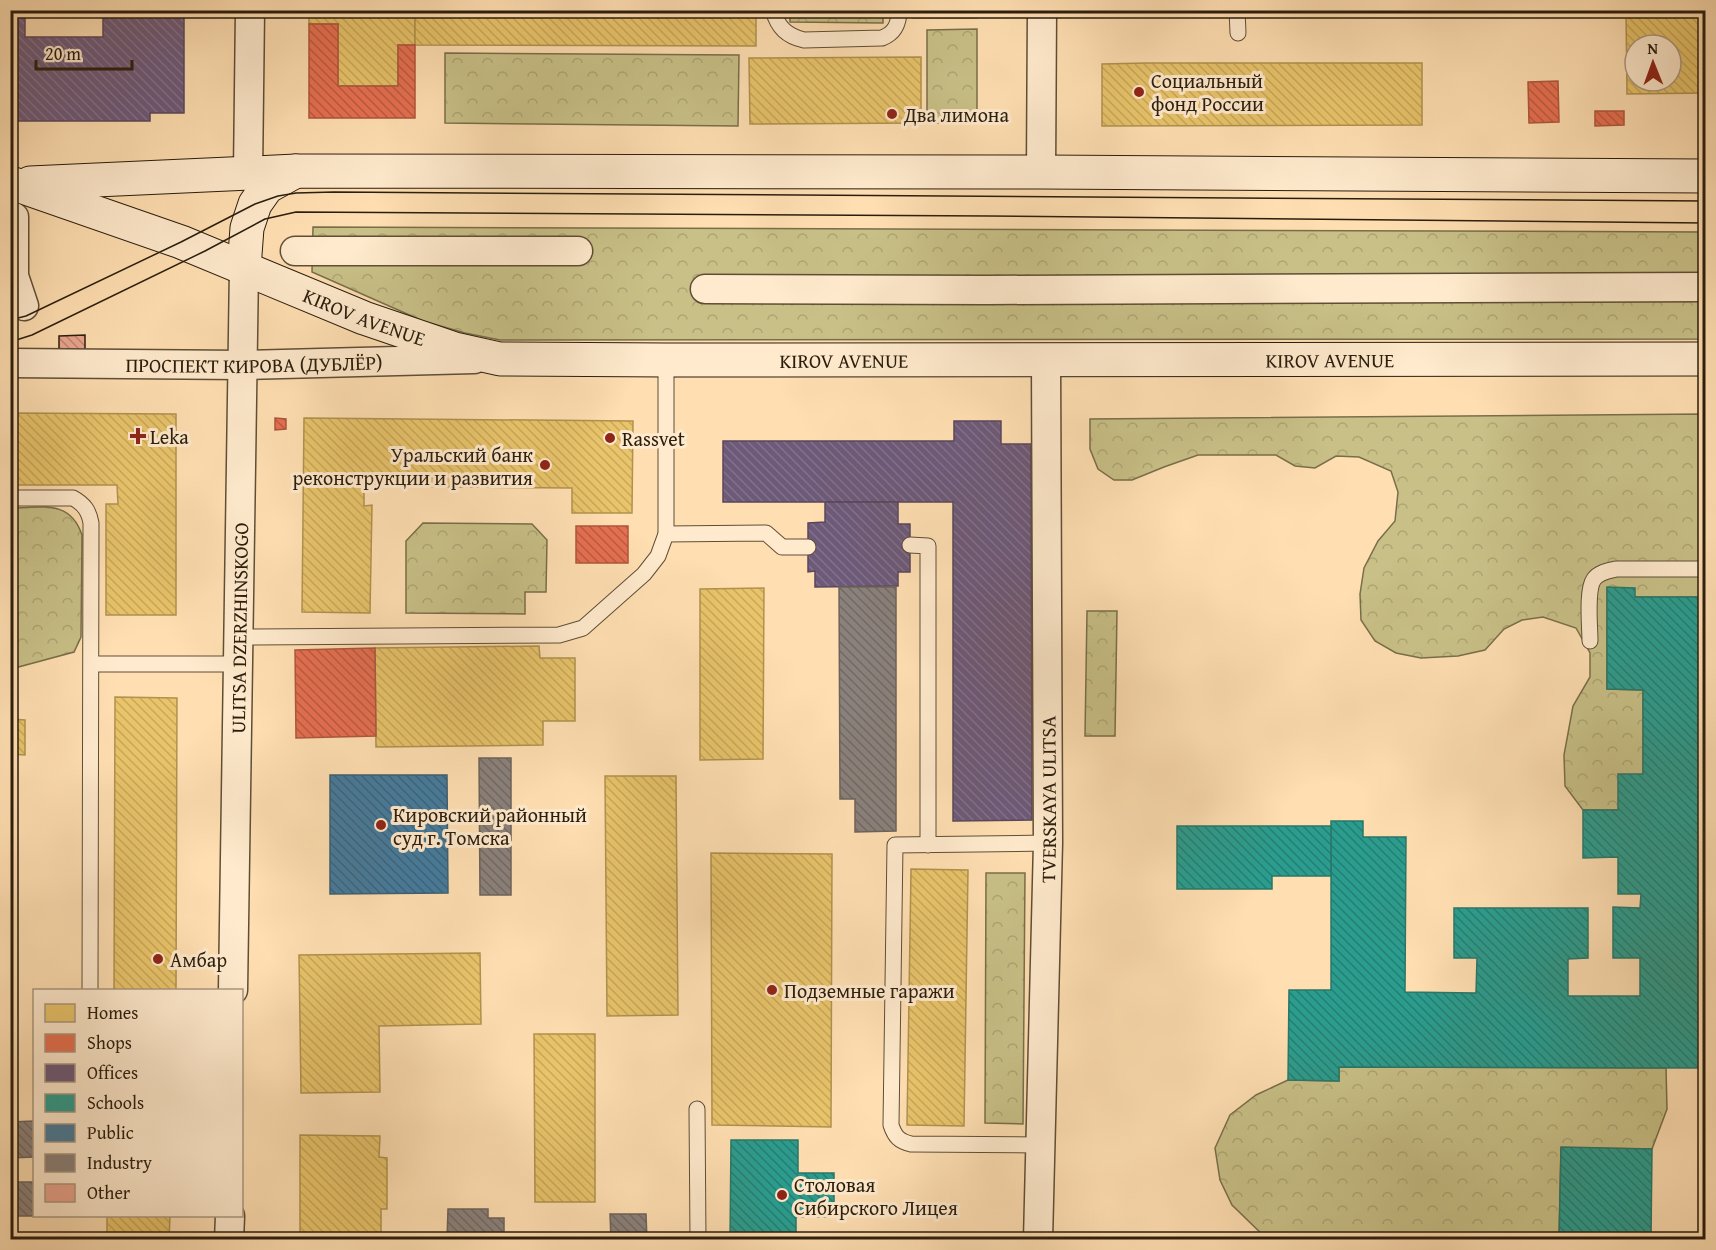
<svg xmlns="http://www.w3.org/2000/svg" width="1716" height="1250" font-family="'Gentium Book Plus',serif">
	<style>
		.forest { fill: url(#forest-crowns); stroke: #796e4a; stroke-width: 1.5 }
		.homes { fill: url(#homes-back-hatch); stroke: #b0924e; stroke-width: 1.5; fill-rule: evenodd }
		.shops { fill: url(#shops-back-hatch); stroke: #ae563d; stroke-width: 1.5 }
		.offices { fill: url(#offices-back-hatch); stroke: #594759; stroke-width: 1.5 }
		.schools { fill: url(#schools-back-hatch); stroke: #2a7768; stroke-width: 1.5 }
		.public { fill: url(#public-back-hatch); stroke: #3d5f72; stroke-width: 1.5 }
		.industry { fill: url(#industry-back-hatch); stroke: #6d635b; stroke-width: 1.5 }
		.building { fill: url(#building-back-hatch); stroke: #2a1d0d; stroke-width: 1.5 }
		.lines { fill: none; stroke-linecap: round; stroke-linejoin: round }
		.lane-casing { stroke: #5f4e36; stroke-width: 17 }
		.street-casing { stroke: #5f4e36; stroke-width: 31 }
		.secondary-casing { stroke: #2a1d0d; stroke-width: 35 }
		.lane { stroke: #ffeacd; stroke-width: 15 }
		.street { stroke: #ffeacd; stroke-width: 28 }
		.secondary { stroke: #ffeacd; stroke-width: 33 }
		.tram { stroke: #2a1d0d; stroke-width: 1.5 }
		.poi-dot { fill: #8f2418; stroke: #ffeacd; stroke-width: 2 }
		.labels { text-anchor: middle; dominant-baseline: central; stroke-width: 6; stroke-linejoin: round; paint-order: stroke }
		.poi-label { font-size: 20px; fill: #2a1d0d; stroke: #ffeacd; text-anchor: start }
		.street-label { font-size: 20px; fill: #2a1d0d; stroke: #ffeacd }
	</style>
	<defs>
		<pattern id="forest-crowns" width="20" height="18" patternUnits="userSpaceOnUse" patternTransform="scale(1.5)"><rect width="20" height="18" fill="#c8c087"/><path d="M2 6a3 3 0 1 1 6 0M12 15a3 3 0 1 1 6 0" fill="none" stroke="#aca573"/></pattern>
		<pattern id="homes-back-hatch" width="6" height="6" patternUnits="userSpaceOnUse" patternTransform="scale(1.5)"><rect width="6" height="6" fill="#e9c46a"/><path d="M-1 5l2 2M0 0l6 6M5-1l2 2" fill="none" stroke="#c8a85b"/></pattern>
		<pattern id="shops-back-hatch" width="6" height="6" patternUnits="userSpaceOnUse" patternTransform="scale(1.5)"><rect width="6" height="6" fill="#e76f51"/><path d="M-1 5l2 2M0 0l6 6M5-1l2 2" fill="none" stroke="#bb5b42"/></pattern>
		<pattern id="offices-back-hatch" width="6" height="6" patternUnits="userSpaceOnUse" patternTransform="scale(1.5)"><rect width="6" height="6" fill="#6d597a"/><path d="M-1 5l2 2M0 0l6 6M5-1l2 2" fill="none" stroke="#827289"/></pattern>
		<pattern id="schools-back-hatch" width="6" height="6" patternUnits="userSpaceOnUse" patternTransform="scale(1.5)"><rect width="6" height="6" fill="#2a9d8f"/><path d="M-1 5l2 2M0 0l6 6M5-1l2 2" fill="none" stroke="#247f73"/></pattern>
		<pattern id="public-back-hatch" width="6" height="6" patternUnits="userSpaceOnUse" patternTransform="scale(1.5)"><rect width="6" height="6" fill="#457b9d"/><path d="M-1 5l2 2M0 0l6 6M5-1l2 2" fill="none" stroke="#3a647e"/></pattern>
		<pattern id="industry-back-hatch" width="6" height="6" patternUnits="userSpaceOnUse" patternTransform="scale(1.5)"><rect width="6" height="6" fill="#8a817c"/><path d="M-1 5l2 2M0 0l6 6M5-1l2 2" fill="none" stroke="#716964"/></pattern>
		<pattern id="building-back-hatch" width="6" height="6" patternUnits="userSpaceOnUse" patternTransform="scale(1.5)"><rect width="6" height="6" fill="#eca590"/><path d="M-1 5l2 2M0 0l6 6M5-1l2 2" fill="none" stroke="#bf8674"/></pattern>
	</defs>
	<rect width="100%" height="100%" fill="#ffdfb2"/>
	<filter id="stains"><feTurbulence type="fractalNoise" baseFrequency=".00333" numOctaves="4"/><feColorMatrix values="0 0 0 0 .2 0 0 0 0 .09 0 0 0 0 .02 0 0 0 .5 -.17"/></filter>
	<radialGradient id="worn" r=".72"><stop offset=".6" stop-color="#630" stop-opacity="0"/><stop offset="1" stop-color="#630" stop-opacity=".3"/></radialGradient>
	<g class="forest">
		<path d="M790,11h93v12l-93,-1z"/>
		<path d="M977,29v94h-50v-93z"/>
		<path d="M445,53l294,2 -1,71 -293,-3z"/>
		<path d="M313,227l1392,5 1,107 -1206,1 -35,-7 -42,-12 -111,-49z"/>
		<path d="M1705,414l1,174h-2v9h-69l-28,-9v101l36,1v84l-25,36h-35l-18,-24 -1,-31 9,-49 17,-29v-24l-14,-25 -33,-11 -21,3 -18,9 -19,21 -27,6 -37,2 -25,-5 -21,-12 -14,-21 -1,-26 4,-26 14,-27 17,-20 3,-29 -7,-21 -32,-14 -23,-1 -21,12 -20,-2 -19,-11h-78l-34,12 -32,13h-18l-16,-11 -8,-20v-30z"/>
		<path d="M11,508c31,0 59,-9 71,27l-1,102 -7,15 -63,17z"/>
		<path d="M423,523l109,1 15,16 -1,52h-21v22l-119,-1v-72z"/>
		<path d="M1087,611h30l-2,125h-30z"/>
		<path d="M986,873h39l-2,251 -38,-1z"/>
		<path d="M1339,1067l327,1 1,41 -15,40 -91,-1 -2,91h-292l-35,-34 -12,-25 -5,-32 15,-33 26,-20 32,-15 51,1z"/>
	</g>
	<g class="homes">
		<path d="M309,10h106v35h-17v41h-60v-62h-29z"/>
		<path d="M415,10h341v36l-341,-1z"/>
		<rect x="913" y="10" width="64" height="8"/>
		<path d="M1626,10h80v83l-79,1zM1635,45h36v36h-36z"/>
		<path d="M921,57v66l-171,1 -1,-66z"/>
		<path d="M1146,63h276v62l-320,1v-62z"/>
		<path d="M10,413l166,1v201h-70v-111h12l-1,-19h-107z"/>
		<path d="M304,418l329,3 -1,92h-60v-25l-208,-2v20l8,-1 -2,108 -68,-1z"/>
		<path d="M764,588l-1,171 -63,1v-171z"/>
		<path d="M539,646l1,12h35v63h-32v24l-167,2 -1,-99z"/>
		<path d="M115,697l62,1 -1,292h-62z"/>
		<path d="M10,719l15,1v35l-15,-1z"/>
		<path d="M605,776h71l2,239 -71,1z"/>
		<path d="M711,853l121,1 -1,273 -119,-2z"/>
		<path d="M911,869l57,1 -4,256 -57,-1z"/>
		<path d="M480,953l1,71 -102,2 1,66 -79,1 -2,-138z"/>
		<path d="M534,1034h61v168h-60z"/>
		<path d="M300,1135l80,1 -1,21 8,1v51h-6v31h-81z"/>
		<path d="M107,1216h63l-1,24h-62z"/>
	</g>
	<g class="shops">
		<path d="M309,24h29v62h60v-41h17v73h-106z"/>
		<path d="M1558,81l1,41 -30,1 -1,-41z"/>
		<path d="M1595,111h29v14l-29,1z"/>
		<path d="M275,418l11,1v10l-11,1z"/>
		<rect x="576" y="526" width="52" height="37"/>
		<path d="M375,648l1,88 -80,2 -1,-88z"/>
	</g>
	<g class="offices">
		<path d="M10,10h15v27h78v-27h81v103h-34v8h-140z"/>
		<path d="M954,421h47v23h30l1,376 -79,1v-319h-230v-61h231z"/>
		<path d="M825,502h73v22h12v48h-12v14l-83,1v-16l-7,1v-49l17,-1z"/>
	</g>
	<g class="schools">
		<path d="M1607,587l28,1v9h69v-9h2v493h-6l-1,-13 -360,-1v14l-51,-1 1,-90h42v-169h32v16h43l-1,155 71,1 1,-35h-23v-50h134v50l-20,1v37h72v-38h-27v-51l27,1 1,-14h-23v-37l-35,1v-48h35v-36h25v-84l-36,-1z"/>
		<path d="M1177,826h154v50h-59v13h-95z"/>
		<path d="M731,1140h67v33h36v44h-38v23h-66z"/>
		<path d="M1561,1147l91,2 -1,91h-92z"/>
	</g>
	<path class="public" d="M330,775h117l1,118 -118,1z"/>
	<g class="industry">
		<path d="M839,587h57v244l-41,1v-33h-15z"/>
		<path d="M479,758h32v137h-31z"/>
		<path d="M34,1121v36l-24,1v-36z"/>
		<path d="M10,1182h24v34h24h-48z"/>
		<path d="M448,1209h40v9h16v22h-57z"/>
		<path d="M610,1214h36l1,26h-36z"/>
	</g>
	<path class="building" d="M85,335v16h-26v-15z"/>
	<g class="lines">
		<g class="lane-casing">
			<g id="lane">
				<path d="M773,10c5,18 14,26 31,30l78,-2c13,-5 17,-14 17,-28"/>
				<path d="M1237,10l1,23"/>
				<path d="M10,498h63c11,6 16,13 18,25l-1,467"/>
				<path d="M666,534l100,-1 16,14h26"/>
				<path d="M910,545l18,1v299"/>
				<path d="M238,637l321,-2 24,-7 61,-54 14,-18 8,-22v-174"/>
				<path d="M1590,641c0,-14 -4,-51 4,-62 5,-7 14,-8 22,-10h90"/>
				<path d="M92,664h146"/>
				<path d="M697,1109l1,131"/>
				<path d="M1041,1145l-130,-1c-12,-3 -16,-7 -20,-19l4,-280 153,-2"/>
			</g>
		</g>
		<g class="street-casing">
			<g id="street">
				<path d="M1041,172l1,-162"/>
				<path d="M248,173l2,-163"/>
				<path d="M14,217v59l10,30"/>
				<path d="M295,251h283"/>
				<path d="M705,289l282,1 719,-3"/>
				<path id="s1" d="M10,363l232,2 232,-6"/>
				<path id="s2" d="M233,990l11,-722"/>
				<path d="M229,1240l1,-24"/>
				<path id="s3" d="M1038,1240l10,-397 -2,-484"/>
			</g>
		</g>
		<g class="secondary-casing">
			<g id="secondary">
				<path d="M30,183l266,-12 745,1 665,4"/>
				<path id="s4" d="M14,184l167,58 183,76 91,31 45,10 166,1 1040,-1"/>
				<path d="M244,268l3,-40 8,-24 12,-17 29,-16"/>
			</g>
		</g>
		<use href="#lane" class="lane"/>
		<use href="#street" class="street"/>
		<use href="#secondary" class="secondary"/>
		<g class="tram">
			<path d="M10,320l16,-4 155,-74 74,-38 23,-8 18,-3 38,-1 1372,9"/>
			<path d="M10,342l22,-7 173,-84 60,-32 31,-7 693,4 717,7"/>
		</g>
	</g>
	<g class="poi-dot">
		<circle cx="1139" cy="92" r="6"/>
		<circle cx="892" cy="114" r="6"/>
		<path d="M135 427h6v6h6v6h-6v6h-6v-6h-6v-6h6z"/>
		<circle cx="610" cy="438" r="6"/>
		<circle cx="545" cy="465" r="6"/>
		<circle cx="381" cy="825" r="6"/>
		<circle cx="158" cy="959" r="6"/>
		<circle cx="772" cy="990" r="6"/>
		<circle cx="782" cy="1195" r="6"/>
	</g>
	<g class="labels">
		<g class="poi-label">
			<text x="1151" y="80">Социальный<tspan x="1151" dy="23">фонд России</tspan></text>
			<text x="904" y="114">Два лимона</text>
			<text x="150" y="436">Leka</text>
			<text x="622" y="438">Rassvet</text>
			<text x="533" y="454" text-anchor="end">Уральский банк<tspan x="533" dy="23">реконструкции и развития</tspan></text>
			<text x="393" y="814">Кировский районный<tspan x="393" dy="23">суд г. Томска</tspan></text>
			<text x="170" y="959">Амбар</text>
			<text x="784" y="990">Подземные гаражи</text>
			<text x="794" y="1184">Столовая<tspan x="794" dy="23">Сибирского Лицея</tspan></text>
		</g>
		<g class="street-label">
			<text stroke="none"><textPath href="#s4" startOffset="375">KIROV AVENUE</textPath></text>
			<text stroke="none"><textPath href="#s4" startOffset="1347">KIROV AVENUE</textPath></text>
			<text stroke="none"><textPath href="#s4" startOffset="861">KIROV AVENUE</textPath></text>
			<text stroke="none"><textPath href="#s1" startOffset="244">ПРОСПЕКТ КИРОВА (ДУБЛЁР)</textPath></text>
			<text stroke="none"><textPath href="#s2" startOffset="362">ULITSA DZERZHINSKOGO</textPath></text>
			<text stroke="none"><textPath href="#s3" startOffset="441">TVERSKAYA ULITSA</textPath></text>
		</g>
	</g>
	<rect width="1716" height="1250" fill="none" stroke="#ffdfb2" stroke-width="36"/>
	<rect x="12" y="12" width="1692" height="1226" fill="none" stroke="#2a1d0d" stroke-width="3"/>
	<rect x="18" y="18" width="1680" height="1214" fill="none" stroke="#2a1d0d" stroke-width="1.5"/>
	<rect x="33" y="989" width="210" height="228" fill="#ffeacd" stroke="#aa9880" stroke-width="1.5"/>
	<rect x="45" y="1004" width="30" height="18" fill="#e9c46a" stroke="#aa9880" stroke-width="1.5"/>
	<text x="87" y="1019" font-size="18" fill="#2a1d0d">Homes</text>
	<rect x="45" y="1034" width="30" height="18" fill="#e76f51" stroke="#aa9880" stroke-width="1.5"/>
	<text x="87" y="1049" font-size="18" fill="#2a1d0d">Shops</text>
	<rect x="45" y="1064" width="30" height="18" fill="#6d597a" stroke="#aa9880" stroke-width="1.5"/>
	<text x="87" y="1079" font-size="18" fill="#2a1d0d">Offices</text>
	<rect x="45" y="1094" width="30" height="18" fill="#2a9d8f" stroke="#aa9880" stroke-width="1.5"/>
	<text x="87" y="1109" font-size="18" fill="#2a1d0d">Schools</text>
	<rect x="45" y="1124" width="30" height="18" fill="#457b9d" stroke="#aa9880" stroke-width="1.5"/>
	<text x="87" y="1139" font-size="18" fill="#2a1d0d">Public</text>
	<rect x="45" y="1154" width="30" height="18" fill="#8a817c" stroke="#aa9880" stroke-width="1.5"/>
	<text x="87" y="1169" font-size="18" fill="#2a1d0d">Industry</text>
	<rect x="45" y="1184" width="30" height="18" fill="#eca590" stroke="#aa9880" stroke-width="1.5"/>
	<text x="87" y="1199" font-size="18" fill="#2a1d0d">Other</text>
	<g transform="translate(1653 63) rotate(359)"><circle r="28" fill="#ffeacd" stroke="#aa9880" stroke-width="1.5"/>
	<path d="M0-4.5L10 22L0 15L-10 22Z" fill="#8f2418"/>
	<text y="-9" font-size="16" font-weight="bold" text-anchor="middle" fill="#2a1d0d">N</text>
	</g>
	<path d="M36 60v9h96v-9" fill="none" stroke="#2a1d0d" stroke-width="3"/>
	<text x="45" y="60" font-size="18" fill="#2a1d0d" stroke="#ffeacd" stroke-width="4.5" paint-order="stroke">20 m</text>
	<rect width="100%" height="100%" filter="url(#stains)"/>
	<rect width="100%" height="100%" fill="url(#worn)"/>
</svg>
